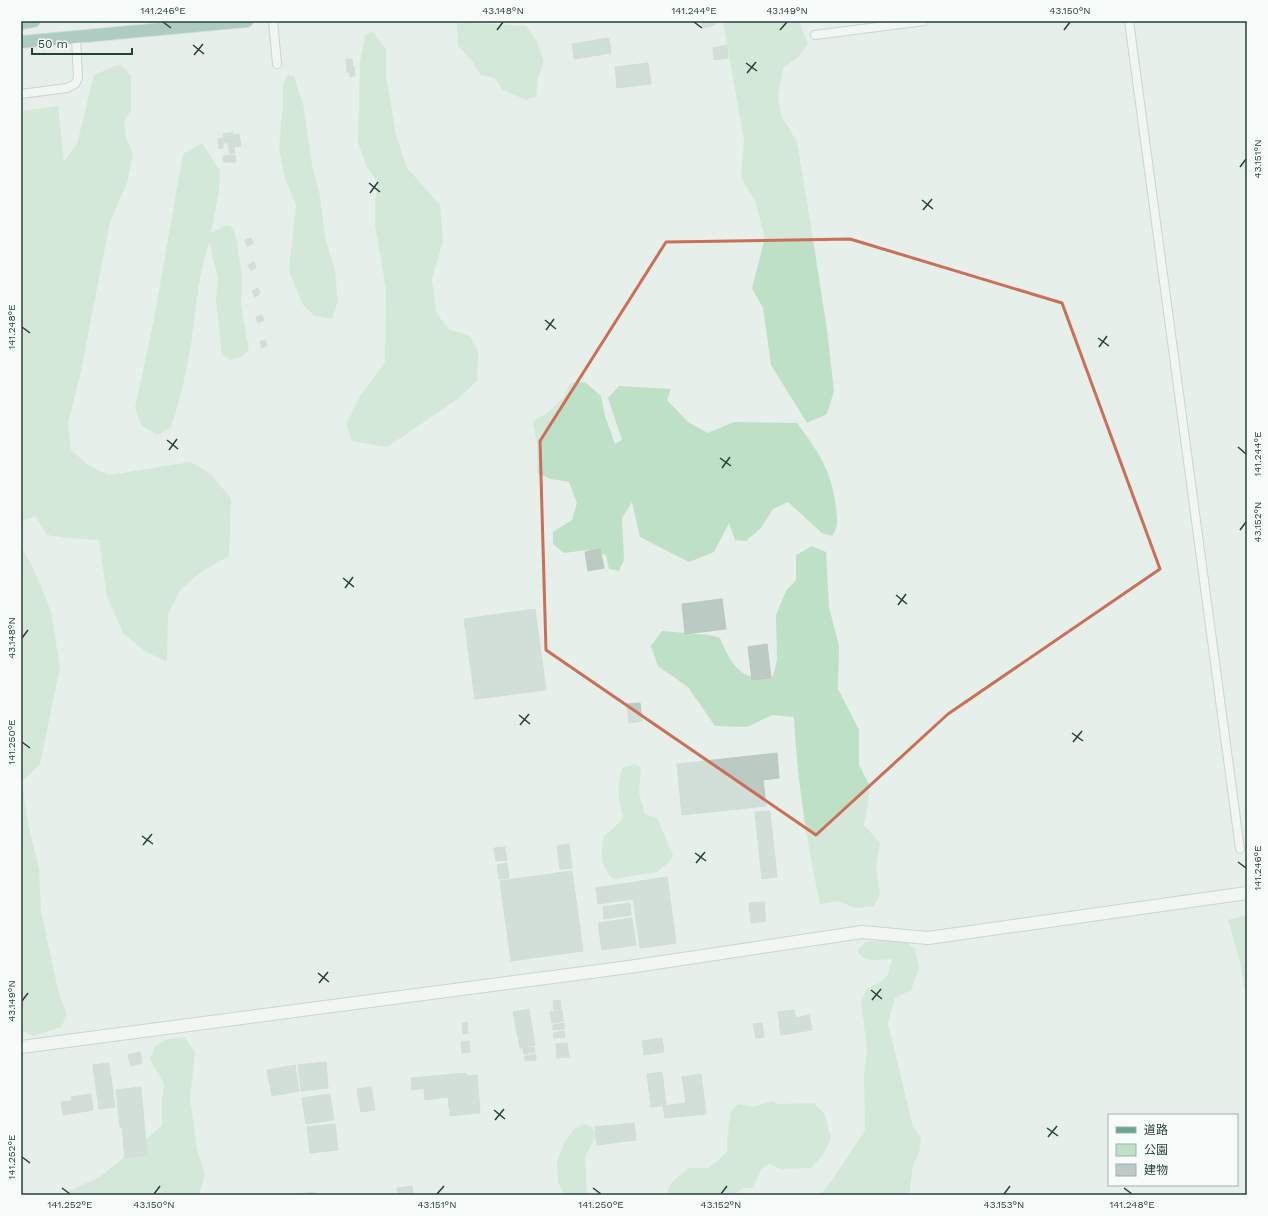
<svg xmlns="http://www.w3.org/2000/svg" width="1268" height="1216" font-family="'Work Sans','Noto Sans JP',sans-serif">
	<style>
		.green { fill: #bee0c6 }
		.building { fill: #bbcac3; stroke: #b8c9c1 }
		.lines { fill: none; stroke-linecap: round; stroke-linejoin: round }
		.service-casing { stroke: #a8b8b1; stroke-width: 10 }
		.minor-casing { stroke: #a8b8b1; stroke-width: 14 }
		.primary-casing { stroke: #c2cac7; stroke-width: 14 }
		.service { stroke: #fff; stroke-width: 8 }
		.minor { stroke: #fff; stroke-width: 12 }
		.primary { stroke: #69a593; stroke-width: 12 }
		.marked { fill: none; stroke: #cb6f56; stroke-width: 3; stroke-linejoin: round }
		.ticks { fill: none; stroke: #244238; stroke-width: 1.5 }
		.neatline { fill: none; stroke: #244238; stroke-width: 1.5 }
		.ticks-label { font-size: 10px; text-anchor: middle; fill: #244238 }
	</style>
	<rect width="100%" height="100%" fill="#e6efea"/>
	<g class="green">
		<path d="M723,21h76l9,23 -10,13 -15,11 -5,28 3,19 16,27 13,78 17,110 7,61 -7,23 -20,9 -36,-58 -8,-57 -11,-20 13,-50 -10,-37 -14,-24 3,-37z"/>
		<path d="M457,22l69,4 10,14 8,21 -6,17 -2,18 -10,4 -23,-10 -8,-12 -14,-3 -9,-14 -14,-15z"/>
		<path d="M373,32l13,18v25l10,60 11,33 33,37 3,36 -11,38 4,33 12,17 22,7 8,15 -1,30 -22,20 -68,46 -35,-6 -6,-17 14,-28 25,-34 1,-73 -11,-64v-24l3,-18 -11,-16 -9,-25 2,-80 5,-27z"/>
		<path d="M120,64l11,11v35l-7,11 2,16 7,17 -6,29 -17,39 -29,149 -13,52 3,27 17,15 21,10 82,-13 21,13 19,24 -2,57 -31,18 -18,16 -12,24 -1,48 -22,-11 -22,-18 -16,-36 -8,-57 -31,-2 -21,-3 -12,-19 -14,5v-410l37,-5 6,56 13,-18 17,-69z"/>
		<path d="M287,75l7,1 9,28 9,61 8,31 5,41 10,34 3,30 -6,18 -17,-3 -12,-11 -14,-34 7,-66 -12,-29 -5,-30 4,-39v-23z"/>
		<path d="M202,143l18,28 -1,20 -8,42 14,-7h4l5,3 3,13 5,36 -1,28 8,44 -6,6 -12,4 -9,-5 -6,-56 2,-22 -5,-17 -2,-13 -2,-5c-10,32 -13,63 -17,96 -5,30 -11,60 -21,89l-13,8 -17,-10 -6,-17 19,-89 29,-165z"/>
		<path d="M585,382l16,14 4,20 10,28 7,-4 -14,-42 11,-12 52,3 -4,11 21,22 20,11 26,-11 63,1c21,28 35,48 39,84 1,11 3,20 -4,29l-10,-3 -34,-31 -15,7 -12,19 -15,13 -11,-1 -6,-17 -15,29 -25,10 -49,-25 -8,-35 -10,16 2,42 -5,11 -10,-2 -3,-14 -19,-5 -23,3 -11,-9v-12l19,-12 5,-17 -8,-21 -18,-3 -14,-6v-28l-4,-24 13,-7 17,-16 7,-15z"/>
		<path d="M21,546l14,26 16,39 9,57 -20,96 -18,18 6,41 11,46 2,42 17,79 9,25 -6,12 -28,9 -12,-6z"/>
		<path d="M812,546l14,6 3,55 10,39 -1,43 21,41v35l10,19 -1,20 -4,21 16,18 -4,23 4,29 -6,11 -18,2 -18,-7 -18,3c-13,-61 -23,-124 -26,-187l-22,-2 -25,12 -32,-1 -27,-39 -30,-21 -7,-20 11,-15 47,4 11,3c6,15 16,37 34,39 6,0 13,-1 19,-1l4,-16 -1,-45 10,-24 10,-11v-25z"/>
		<path d="M635,764l6,3 -2,26 6,21 12,4 16,37 -5,8 -12,9 -42,7c-15,-12 -13,-26 -10,-43l11,-9 8,-9c-4,-22 -7,-27 -1,-50z"/>
		<path d="M1247,915v89l-7,-43 -12,-41z"/>
		<path d="M878,940l28,2 9,7 4,19 -8,22 -16,8 -7,25 25,104 8,10 -2,16 -6,12 -4,30h-92l6,-3 10,-13 32,-49 -1,-56 3,-25 -6,-49 7,-12 11,-5 9,-8 4,-16c-13,0 -28,5 -35,-9l9,-8z"/>
		<path d="M185,1037l10,16 -5,45 7,52 8,25 -6,20h-134l4,-4 31,-14 62,-51v-24l2,-18 -14,-25 5,-13 14,-7z"/>
		<path d="M772,1101l6,3 36,-1 11,12 6,24 -9,17 -11,12 -30,1 -12,-5 -8,5 -8,19h-9l-8,5 -1,2h-69l4,-10 18,-17h21l18,-15v-12l4,-30 7,-7 16,3z"/>
		<path d="M585,1124l6,3 6,8 -12,21 2,39h-22l-7,-13 -1,-22 8,-18 9,-13z"/>
	</g>
	<g class="building">
		<path d="M701,21h13l1,4 -12,3z"/>
		<path d="M609,38l2,15 -37,6 -2,-15z"/>
		<path d="M727,45l1,13 -14,2 -1,-12z"/>
		<path d="M346,59h6l1,8 1,-1 1,10 -5,1v-5h-3z"/>
		<path d="M648,63l3,21 -34,4 -2,-21z"/>
		<path d="M233,132v3l6,-1 2,12 -7,1 1,6 -5,1 -2,-11h-3l-2,-9z"/>
		<path d="M223,138v10l-4,1 -1,-10z"/>
		<path d="M235,155l1,7h-13v-6z"/>
		<path d="M251,238l2,6 -6,2 -2,-6z"/>
		<path d="M254,262l2,6 -5,3 -3,-6z"/>
		<path d="M258,288l2,6 -5,3 -3,-6z"/>
		<path d="M262,315l2,5 -6,3 -2,-6z"/>
		<path d="M265,340l2,6 -5,2 -2,-6z"/>
		<path d="M600,549l4,19 -16,3 -3,-19z"/>
		<path d="M722,599l4,30 -41,5 -3,-30z"/>
		<path d="M535,609l11,81 -71,9 -11,-80z"/>
		<path d="M767,644l4,34 -19,2 -4,-33z"/>
		<path d="M640,703l2,18 -13,2 -2,-19z"/>
		<path d="M777,753l2,25 -16,2 3,26 -84,9 -5,-51z"/>
		<path d="M770,811l7,66 -15,2 -7,-67z"/>
		<path d="M569,844l3,24 -12,1 -3,-23z"/>
		<path d="M505,847l2,13 -11,1 -2,-13z"/>
		<path d="M507,863l2,15 -10,1 -2,-14z"/>
		<path d="M572,871l11,80 -72,10 -11,-80z"/>
		<path d="M667,877l9,66 -36,5 -7,-49 -35,5 -2,-16z"/>
		<path d="M764,902l2,19 -15,2 -2,-20z"/>
		<path d="M630,903l1,12 -27,4 -1,-12z"/>
		<path d="M632,918l4,27 -34,5 -4,-27z"/>
		<path d="M560,1000l1,9 -7,1 -1,-9z"/>
		<path d="M529,1009l6,36 -15,3 -7,-36z"/>
		<path d="M562,1010l1,11 -11,2 -2,-11z"/>
		<path d="M794,1010l2,8 13,-3 3,15 -31,5 -3,-23z"/>
		<path d="M467,1022l1,11 -5,1 -1,-11z"/>
		<path d="M564,1023v6l-11,1v-5z"/>
		<path d="M762,1023l2,14 -8,1 -3,-14z"/>
		<path d="M564,1031l1,6 -11,1 -1,-5z"/>
		<path d="M662,1038l2,14 -20,3 -2,-14z"/>
		<path d="M469,1041l1,11 -8,1 -1,-11z"/>
		<path d="M567,1043l2,14 -12,1 -1,-14z"/>
		<path d="M534,1047l1,5 -11,2 -1,-6z"/>
		<path d="M140,1052l2,11 -11,3 -3,-11z"/>
		<path d="M536,1054v6l-11,1v-5z"/>
		<path d="M326,1062l2,26 -27,3 -3,-26z"/>
		<path d="M109,1063l6,44 -16,2 -6,-44z"/>
		<path d="M295,1065l4,26 -27,5 -5,-26z"/>
		<path d="M662,1072l4,33 -15,2 -4,-33z"/>
		<path d="M466,1073l1,3 10,-1 3,38 -30,3 -2,-19 -23,3 -1,-12 -12,2 -1,-12z"/>
		<path d="M701,1074l5,40 -41,4 -2,-12 23,-3 -4,-26z"/>
		<path d="M141,1087l6,68 -22,3 -3,-31h-2l-4,-37z"/>
		<path d="M371,1087l4,23 -14,2 -4,-23z"/>
		<path d="M91,1094l2,16 -30,5 -2,-13 11,-1 -1,-4z"/>
		<path d="M330,1094l4,26 -28,4 -4,-26z"/>
		<path d="M634,1123l2,17 -39,5 -2,-18z"/>
		<path d="M335,1124l3,26 -28,3 -3,-26z"/>
		<path d="M412,1186l1,9h-15l-1,-7z"/>
		<path d="M315,1192v3h-17v-1z"/>
	</g>
	<g class="lines">
		<g class="service-casing">
			<g id="service">
				<path d="M273,21l4,43"/>
				<path d="M1129,21l111,828"/>
				<path d="M815,35l109,-14"/>
				<path d="M21,94l46,-6 8,-4 3,-6 -2,-41"/>
			</g>
		</g>
		<g class="minor-casing">
			<path id="minor" d="M21,1047l608,-80 233,-35 66,6 319,-45"/>
		</g>
		<g class="primary-casing">
			<g id="primary">
				<path d="M21,23l13,-2"/>
				<path d="M21,42l226,-21"/>
			</g>
		</g>
		<use href="#service" class="service"/>
		<use href="#minor" class="minor"/>
		<use href="#primary" class="primary"/>
	</g>
	<path d="M0 0H1268V1216H0ZM850,239l212,64 98,266 -212,145 -132,121 -270,-185 -6,-209 126,-199z" fill="#e6efea" fill-opacity=".55" fill-rule="evenodd"/>
	<path class="marked" d="M850,239l212,64 98,266 -212,145 -132,121 -270,-185 -6,-209 126,-199z"/>
	<path class="ticks" d="M163,22l8,6M694,22l8,6M497,30l6,-8M780,30l7,-8M1064,30l6,-8M193,45l11,9M194,55l9,-11M746,63l11,8M747,73l9,-11M1240,167l6,-8M369,183l11,9M370,193l8,-11M922,200l11,9M923,210l9,-11M545,320l11,9M22,327l8,6M546,330l8,-11M1098,338l11,8M1099,347l8,-11M167,440l11,9M1238,447l8,7M169,450l8,-11M720,458l11,8M722,468l8,-11M1240,530l6,-8M343,578l11,9M345,588l8,-11M896,595l11,9M898,605l8,-11M22,638l6,-8M519,715l11,9M520,725l9,-11M1072,733l11,8M22,742l8,6M1073,742l9,-11M142,836l11,8M143,845l9,-11M695,853l11,8M1238,862l8,6M696,863l9,-11M318,973l11,9M319,983l9,-11M871,990l11,9M872,1000l9,-11M22,1001l6,-8M494,1110l11,9M495,1120l9,-11M1047,1128l11,8M1048,1137l9,-11M22,1157l8,6M62,1188l8,6M593,1188l8,6M1124,1188l8,6M154,1194l6,-8M437,1194l7,-8M721,1194l6,-8M1004,1194l6,-8"/>
	<rect width="1268" height="1216" fill="none" stroke="#f7fbf9" stroke-width="44"/>
	<rect x="1108" y="1114" width="130" height="72" fill="#f7fbf9" stroke="#a3b1ac"/>
	<rect x="1116" y="1127" width="20" height="6" fill="#69a593" stroke="#a3b1ac"/>
	<text x="1144" y="1134" font-size="12" fill="#244238">道路</text>
	<rect x="1116" y="1144" width="20" height="12" fill="#bee0c6" stroke="#a3b1ac"/>
	<text x="1144" y="1154" font-size="12" fill="#244238">公園</text>
	<rect x="1116" y="1164" width="20" height="12" fill="#bbcac3" stroke="#a3b1ac"/>
	<text x="1144" y="1174" font-size="12" fill="#244238">建物</text>
	<path d="M32 48v6h100v-6" fill="none" stroke="#244238" stroke-width="2"/>
	<text x="38" y="48" font-size="12" fill="#244238" stroke="#f7fbf9" stroke-width="3" paint-order="stroke">50 m</text>
	<rect x="22" y="22" width="1224" height="1172" class="neatline"/>
	<g class="ticks-label">
		<text x="163" y="14">141.246°E</text>
		<text x="503" y="14">43.148°N</text>
		<text x="694" y="14">141.244°E</text>
		<text x="787" y="14">43.149°N</text>
		<text x="1070" y="14">43.150°N</text>
		<text transform="translate(1257 159) rotate(-90)" y="4">43.151°N</text>
		<text transform="translate(11 327) rotate(-90)" y="4">141.248°E</text>
		<text transform="translate(1257 454) rotate(-90)" y="4">141.244°E</text>
		<text transform="translate(1257 522) rotate(-90)" y="4">43.152°N</text>
		<text transform="translate(11 638) rotate(-90)" y="4">43.148°N</text>
		<text transform="translate(11 742) rotate(-90)" y="4">141.250°E</text>
		<text transform="translate(1257 868) rotate(-90)" y="4">141.246°E</text>
		<text transform="translate(11 1001) rotate(-90)" y="4">43.149°N</text>
		<text transform="translate(11 1157) rotate(-90)" y="4">141.252°E</text>
		<text x="70" y="1208">141.252°E</text>
		<text x="154" y="1208">43.150°N</text>
		<text x="437" y="1208">43.151°N</text>
		<text x="601" y="1208">141.250°E</text>
		<text x="721" y="1208">43.152°N</text>
		<text x="1004" y="1208">43.153°N</text>
		<text x="1132" y="1208">141.248°E</text>
	</g>
</svg>
